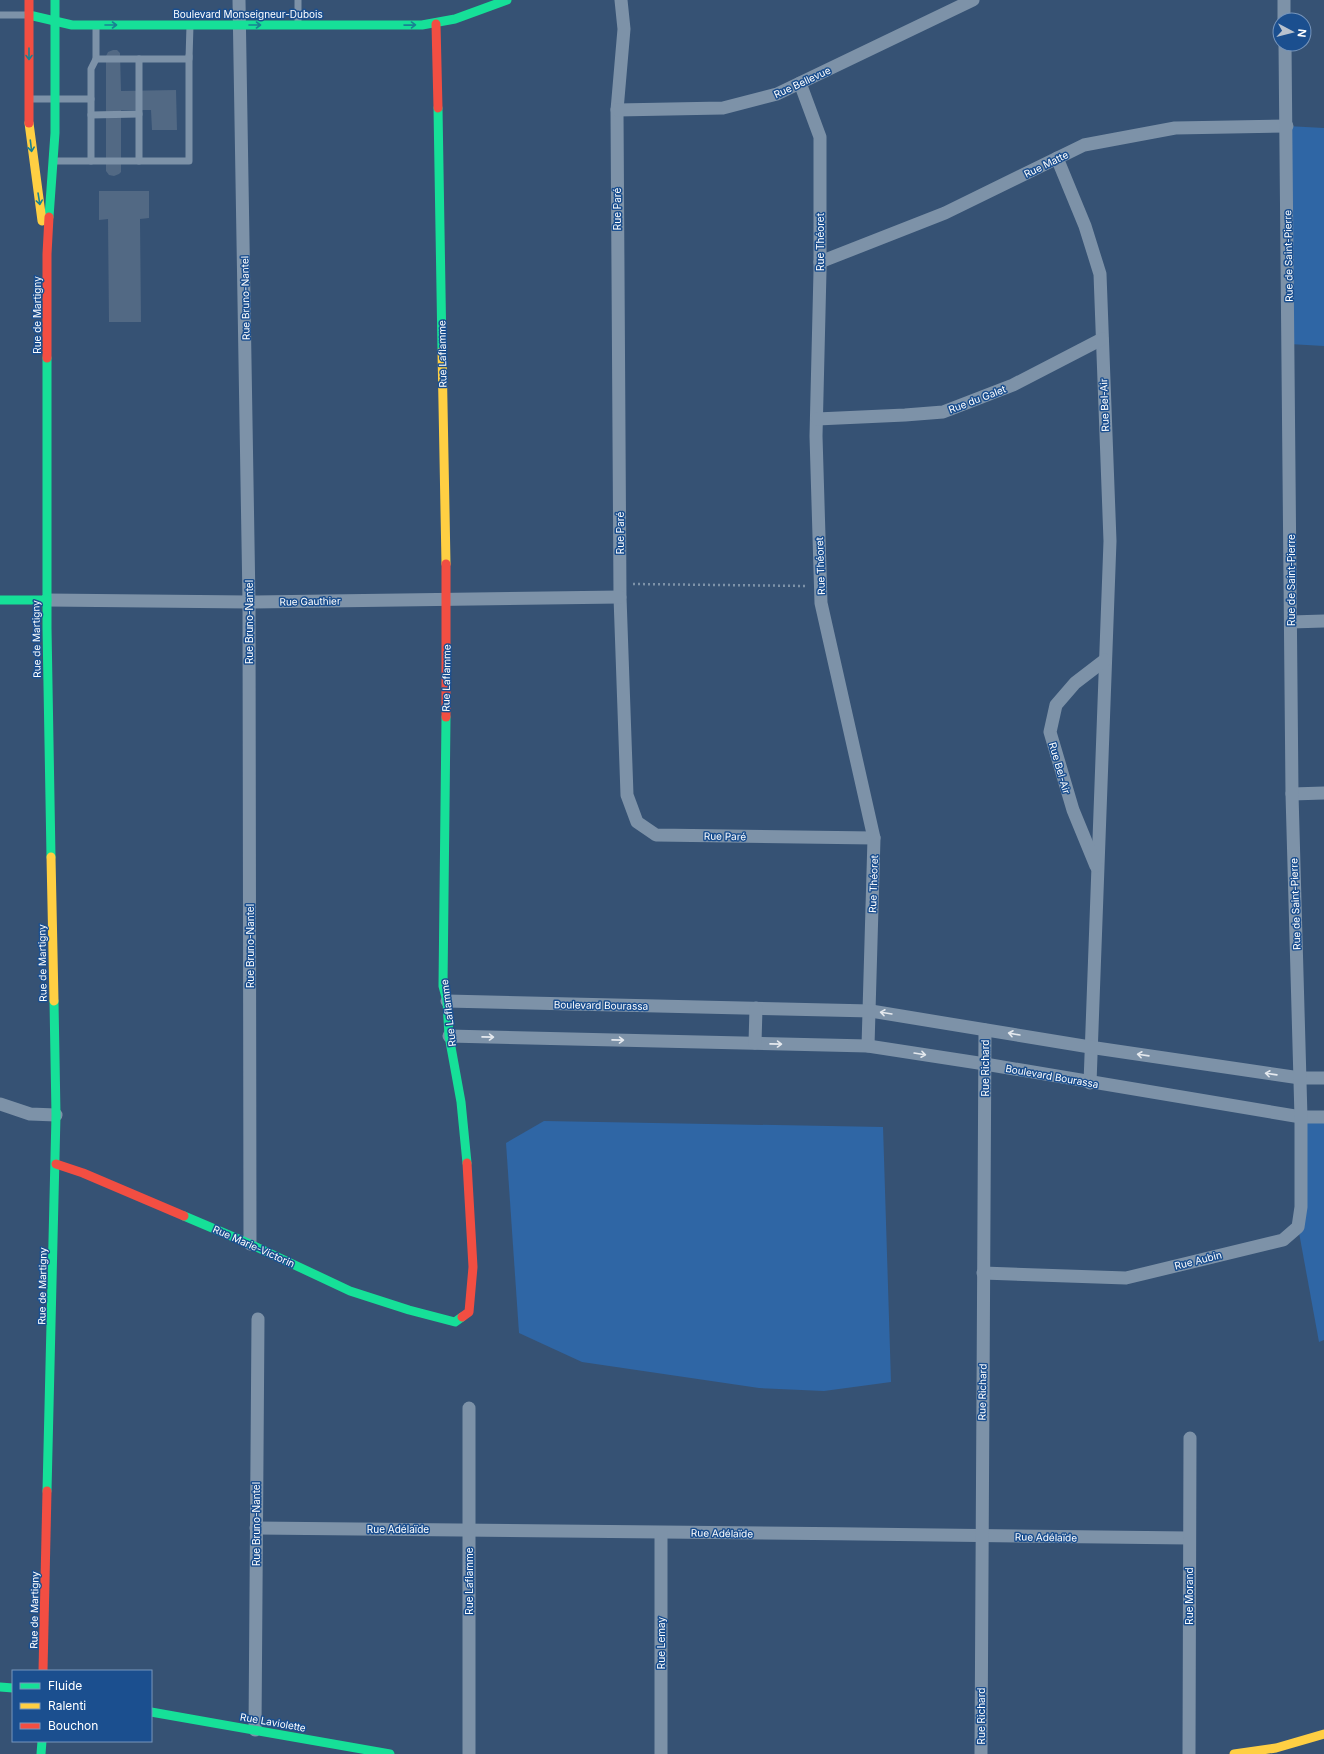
<svg xmlns="http://www.w3.org/2000/svg" width="1324" height="1754" font-family="Inter,sans-serif">
	<style>
		.green { fill: #2f66a5 }
		.building { fill: #526984 }
		.lines { fill: none; stroke-linecap: round; stroke-linejoin: round }
		.path { stroke: #7d92a8; stroke-width: 2.5; stroke-dasharray: 2 3; stroke-linecap: butt }
		.lane { stroke: #7d92a8; stroke-width: 7 }
		.street { stroke: #7d92a8; stroke-width: 13 }
		.fast { stroke: #16e098; stroke-width: 9 }
		.slow { stroke: #ffcf43; stroke-width: 9 }
		.jam { stroke: #f24e42; stroke-width: 9 }
		.oneway { stroke: #198292 }
		.oneway2 { stroke: #e5e9ee }
		.labels { text-anchor: middle; dominant-baseline: central; stroke-width: 3; stroke-linejoin: round; paint-order: stroke }
		.street-label { font-size: 10px; fill: #fff; stroke: #1b4f8f }
	</style>
	<rect width="100%" height="100%" fill="#365274"/>
	<g class="green">
		<path d="M1287,126l37,2v218l-35,-2z"/>
		<path d="M1301,1117h23v223l-5,2 -21,-115z"/>
		<path d="M544,1121l339,6 8,255 -67,9 -65,-3 -177,-26 -63,-29 -13,-190z"/>
	</g>
	<g class="building">
		<path d="M113,50h4l3,3 1,38 55,-1 1,40h-25l-1,-20h-30v62l-2,2 -5,2 -5,-1 -3,-4v-115l2,-4z"/>
		<path d="M99,191h50v27l-9,1 1,103h-32l-1,-103 -9,1z"/>
	</g>
	<g class="lines">
		<path class="path" d="M633,584l175,2"/>
		<g class="lane">
			<path d="M298,0v24"/>
			<path d="M0,15h28"/>
			<path d="M96,27v32h43"/>
			<path d="M29,99h62v62"/>
			<path d="M91,99v-30l5,-10"/>
			<path d="M91,115l48,-1"/>
			<path d="M53,161h86v-102h50l1,-34"/>
			<path d="M139,161h50v-105"/>
		</g>
		<g class="street">
			<path d="M239,0l10,602 1,642"/>
			<path d="M621,0l3,29 -7,81 3,487 7,198 10,27 19,13 218,3"/>
			<path d="M1284,0v20"/>
			<path d="M800,83l20,54v134l-4,165 5,167 53,235 -6,208"/>
			<path d="M617,110l106,-2 54,-14 196,-94"/>
			<path d="M1057,158l28,68 15,48 10,267 -20,542"/>
			<path d="M820,262l125,-49 139,-68 91,-17 112,-2"/>
			<path d="M817,419l88,-4 38,-3 70,-27 89,-46"/>
			<path d="M47,600l202,2 371,-5"/>
			<path d="M1291,622l33,-1"/>
			<path d="M1292,794l32,-1"/>
			<path d="M1096,866l-23,-56 -23,-78 6,-27 19,-22 30,-23"/>
			<path d="M447,1001l424,10 225,37 204,30h24"/>
			<path d="M449,1036l419,10 117,18 316,53h23"/>
			<path d="M755,1043l1,-35"/>
			<path d="M0,1104l30,10 26,1"/>
			<path d="M983,1273l143,5 157,-38 15,-13 3,-20v-90l-9,-323 -7,-750"/>
			<path d="M256,1528c311,1 622,7 933,10"/>
			<path d="M255,1730l3,-411"/>
			<path d="M469,1754v-346"/>
			<path d="M661,1754v-221"/>
			<path d="M981,1754l4,-724"/>
			<path d="M1189,1754l1,-316"/>
		</g>
		<g class="fast">
			<path d="M29,15l43,10h350l33,-6 52,-19"/>
			<path d="M438,108l4,243"/>
			<path d="M49,217l6,-84v-133"/>
			<path d="M47,358v270l4,229"/>
			<path d="M0,600h47"/>
			<path d="M446,717l-3,269 4,15 2,35 12,66 6,61"/>
			<path d="M184,1216l66,28 100,47 59,19 46,12 7,-5"/>
			<path d="M47,1491l9,-376 -2,-114"/>
			<path d="M0,1687l13,1"/>
			<path d="M151,1712l239,42"/>
			<path d="M41,1754l1,-13"/>
		</g>
		<g class="slow">
			<path d="M29,123l13,98"/>
			<path d="M442,351l4,213"/>
			<path d="M51,857l3,144"/>
			<path d="M1234,1754l42,-6 48,-14"/>
		</g>
		<g class="jam">
			<path d="M29,0v123"/>
			<path d="M436,24l2,84"/>
			<path d="M47,358v-104l2,-37"/>
			<path d="M446,717v-153"/>
			<path d="M56,1164l27,9 101,43"/>
			<path d="M462,1317l7,-5 4,-45 -6,-104"/>
			<path d="M43,1671l4,-180"/>
		</g>
	</g>
	<defs><path id="oneway-shaft" d="M-6 0H5M1.5-3L5.5 0L1.5 3" fill="none" stroke-width="1.6" stroke-linecap="round" stroke-linejoin="round"/></defs>
	<g class="oneway">
		<use href="#oneway-shaft" transform="translate(111 25)"/>
		<use href="#oneway-shaft" transform="translate(255 25)"/>
		<use href="#oneway-shaft" transform="translate(410 25) rotate(-1)"/>
		<use href="#oneway-shaft" transform="translate(29 54) rotate(90)"/>
		<use href="#oneway-shaft" transform="translate(31 146) rotate(83)"/>
		<use href="#oneway-shaft" transform="translate(39 199) rotate(81)"/>
	</g>
	<g class="oneway2">
		<use href="#oneway-shaft" transform="translate(886 1013) rotate(-171)"/>
		<use href="#oneway-shaft" transform="translate(1014 1034) rotate(-170)"/>
		<use href="#oneway-shaft" transform="translate(488 1037) rotate(1)"/>
		<use href="#oneway-shaft" transform="translate(618 1040) rotate(1)"/>
		<use href="#oneway-shaft" transform="translate(776 1044) rotate(1)"/>
		<use href="#oneway-shaft" transform="translate(920 1054) rotate(9)"/>
		<use href="#oneway-shaft" transform="translate(1143 1055) rotate(-172)"/>
		<use href="#oneway-shaft" transform="translate(1271 1074) rotate(-172)"/>
	</g>
	<g class="labels">
		<g class="street-label">
			<text x="248" y="14">Boulevard Monseigneur-Dubois</text>
			<text transform="translate(802 82) rotate(-25)">Rue Bellevue</text>
			<text transform="translate(1046 164) rotate(-26)">Rue Matte</text>
			<text transform="translate(617 209) rotate(-90)">Rue Paré</text>
			<text transform="translate(820 242) rotate(-90)">Rue Théoret</text>
			<text transform="translate(1288 256) rotate(-91)">Rue de Saint-Pierre</text>
			<text transform="translate(245 298) rotate(-91)">Rue Bruno-Nantel</text>
			<text transform="translate(37 315) rotate(-90)">Rue de Martigny</text>
			<text transform="translate(442 354) rotate(-91)">Rue Laflamme</text>
			<text transform="translate(977 399) rotate(-21)">Rue du Galet</text>
			<text transform="translate(1104 405) rotate(-92)">Rue Bel-Air</text>
			<text transform="translate(620 533) rotate(-90)">Rue Paré</text>
			<text transform="translate(820 566) rotate(-92)">Rue Théoret</text>
			<text transform="translate(1291 580) rotate(-90)">Rue de Saint-Pierre</text>
			<text transform="translate(310 601) rotate(-1)">Rue Gauthier</text>
			<text transform="translate(249 622) rotate(-90)">Rue Bruno-Nantel</text>
			<text transform="translate(36 639) rotate(-91)">Rue de Martigny</text>
			<text transform="translate(446 678) rotate(-89)">Rue Laflamme</text>
			<text transform="translate(1060 768) rotate(74)">Rue Bel-Air</text>
			<text transform="translate(725 836) rotate(1)">Rue Paré</text>
			<text transform="translate(873 884) rotate(-88)">Rue Théoret</text>
			<text transform="translate(1295 904) rotate(-92)">Rue de Saint-Pierre</text>
			<text transform="translate(250 946) rotate(-90)">Rue Bruno-Nantel</text>
			<text transform="translate(42 963) rotate(-91)">Rue de Martigny</text>
			<text transform="translate(601 1005) rotate(1)">Boulevard Bourassa</text>
			<text transform="translate(448 1013) rotate(-97)">Rue Laflamme</text>
			<text transform="translate(985 1068) rotate(-90)">Rue Richard</text>
			<text transform="translate(1052 1076) rotate(10)">Boulevard Bourassa</text>
			<text transform="translate(254 1246) rotate(24)">Rue Marie-Victorin</text>
			<text transform="translate(1198 1260) rotate(-14)">Rue Aubin</text>
			<text transform="translate(42 1286) rotate(-89)">Rue de Martigny</text>
			<text transform="translate(982 1392) rotate(-89)">Rue Richard</text>
			<text transform="translate(256 1524) rotate(-90)">Rue Bruno-Nantel</text>
			<text x="398" y="1529">Rue Adélaïde</text>
			<text transform="translate(722 1533) rotate(1)">Rue Adélaïde</text>
			<text transform="translate(1046 1537) rotate(1)">Rue Adélaïde</text>
			<text transform="translate(469 1581) rotate(-90)">Rue Laflamme</text>
			<text transform="translate(1189 1596) rotate(-90)">Rue Morand</text>
			<text transform="translate(34 1610) rotate(-89)">Rue de Martigny</text>
			<text transform="translate(661 1643) rotate(-90)">Rue Lemay</text>
			<text transform="translate(981 1716) rotate(-90)">Rue Richard</text>
			<text transform="translate(273 1722) rotate(10)">Rue Laviolette</text>
		</g>
	</g>
	<rect x="12" y="1670" width="140" height="72" fill="#1b4f8f" stroke="#7695bc"/>
	<rect x="20" y="1683" width="20" height="6" fill="#16e098" stroke="#7695bc"/>
	<text x="48" y="1690" font-size="12" fill="#ffffff">Fluide</text>
	<rect x="20" y="1703" width="20" height="6" fill="#ffcf43" stroke="#7695bc"/>
	<text x="48" y="1710" font-size="12" fill="#ffffff">Ralenti</text>
	<rect x="20" y="1723" width="20" height="6" fill="#f24e42" stroke="#7695bc"/>
	<text x="48" y="1730" font-size="12" fill="#ffffff">Bouchon</text>
	<g transform="translate(1292 32) rotate(97)"><circle r="19" fill="#1b4f8f" stroke="#7695bc"/>
	<path d="M0-3L7 15L0 10L-7 15Z" fill="#b9c2ce"/>
	<text y="-6" font-size="11" font-weight="bold" text-anchor="middle" fill="#ffffff">N</text>
	</g>
</svg>
